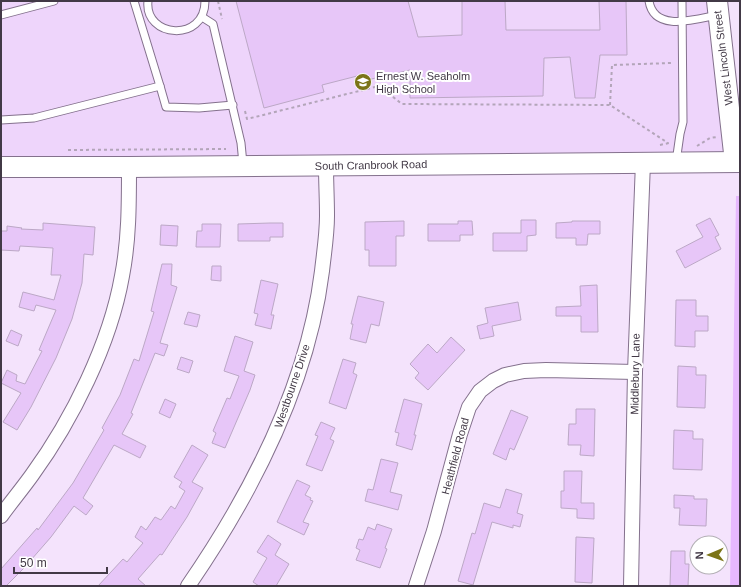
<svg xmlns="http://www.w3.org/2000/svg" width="741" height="587" font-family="Helvetica,sans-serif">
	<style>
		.built { fill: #eed5fb }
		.green { fill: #e7b8fe }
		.building { fill: #e7c6f8; stroke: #bca8c6 }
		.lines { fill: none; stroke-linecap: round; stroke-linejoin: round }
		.lane-casing { stroke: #84718d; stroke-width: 9 }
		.street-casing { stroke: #84718d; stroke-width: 16 }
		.secondary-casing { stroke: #84718d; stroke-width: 22 }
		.path { stroke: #b3a5b9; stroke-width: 2; stroke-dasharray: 3 3; stroke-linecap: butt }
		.lane { stroke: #fff; stroke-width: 7 }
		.street { stroke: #fff; stroke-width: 14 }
		.secondary { stroke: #fff; stroke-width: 20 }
		.labels { text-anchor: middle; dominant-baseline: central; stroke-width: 4; stroke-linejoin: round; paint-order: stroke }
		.street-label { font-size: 11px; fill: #423946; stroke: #fff }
		.poi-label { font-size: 11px; fill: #423946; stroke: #fff; text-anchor: start }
	</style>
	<rect width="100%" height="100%" fill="#f4e3fc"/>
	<path class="built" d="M1,1h714l19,161 -733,6z"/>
	<path class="green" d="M736,196h4v390h-10z"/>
	<g class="building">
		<path d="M236,1h172l10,36 44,-2v-34h43l1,29h94l-1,-29h27l1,54h-27l-5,43h-20l-5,-41 -26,1 -1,38 -133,2v-28l-43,10 -2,-6 -43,11 2,7 -60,16z"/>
		<path d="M710,218l9,17 -4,2 6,12 -36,19 -9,-17 27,-14 -7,-12z"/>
		<path d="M521,220h15v15l-9,1v15h-34v-18h28z"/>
		<path d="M404,221v15h-8v30h-27v-16h-4v-28z"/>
		<path d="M458,221h14l1,14h-13v6h-32v-17h30z"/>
		<path d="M572,221h28v13h-12l-1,11h-11v-7h-20v-15l16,-1z"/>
		<path d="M43,223l52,4 -2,28 -9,-1 -2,29 -10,36 -16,39 -25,49 -14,23 -14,-8 18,-29 -20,-10 6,-13 10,5 -1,6 9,3 17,-33 -3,-1 17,-40 -20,-5 -2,6 -15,-4 4,-15 31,8 7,-25h-10l2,-27 -33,-2 -1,5 -18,-1v-19h6v-5l15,2 -1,1 22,1z"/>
		<path d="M270,223h13v14h-13v4h-32v-17z"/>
		<path d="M202,224h19l-1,23h-24l1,-16h5z"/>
		<path d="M161,225l17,1 -1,20 -17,-1z"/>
		<path d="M162,264h10l-1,21 6,2 -17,56 8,2 -4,11 -9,-3 -24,60 2,1 -11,20 24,12 -6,12 -26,-13 -31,53 10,8 -7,9 -12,-9 -23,31 -27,31 -18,18h-5v-17l36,-41 1,2 35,-47 31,-53 -2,-2 18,-33 14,-36 5,2 15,-49 -3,-1z"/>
		<path d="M212,266h9v15l-10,-1z"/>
		<path d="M261,280l17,4 -7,31h3l-3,14 -16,-4 3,-11 -4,-1z"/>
		<path d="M597,285l1,47h-17v-16h-25v-9l25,-1 -1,-20z"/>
		<path d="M358,296l26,6 -5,24 -8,-2 -5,19 -16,-4 3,-15h-2z"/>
		<path d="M676,300h20v16h12v15h-13v16l-20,-1z"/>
		<path d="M518,302l3,18 -29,6 2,10 -14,3 -3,-13 11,-3 -3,-15z"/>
		<path d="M188,312l12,3 -3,12 -13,-3z"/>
		<path d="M11,330l11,5 -4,11 -12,-5z"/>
		<path d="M235,336l18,6 -9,29 11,4 -5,15 -25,58 -13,-5 4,-10 -3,-2 14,-33 3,1 9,-23 -15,-5z"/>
		<path d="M451,337l14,13 -37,40 -13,-12 4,-5 -9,-9 18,-20 9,9z"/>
		<path d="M181,357l12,4 -4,12 -12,-4z"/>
		<path d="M343,359l13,4 -3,10 4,2 -11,34 -17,-6z"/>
		<path d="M678,366l18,1v8h10l-1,33 -28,-1z"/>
		<path d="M165,399l11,5 -6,14 -11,-5z"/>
		<path d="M404,399l18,5 -8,31h2l-4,15 -16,-5 3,-12 -4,-1z"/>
		<path d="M576,409h19l-1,47 -14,-1 1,-10h-13l1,-21h7z"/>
		<path d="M511,410l17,7 -14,33 -4,-2 -4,12 -13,-6z"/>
		<path d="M321,422l14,6 -5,11 4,2 -12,30 -16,-6 12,-29 -3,-1z"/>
		<path d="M674,430l19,1v8h10l-1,31 -29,-1z"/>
		<path d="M192,445l16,10 -16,27 11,6 -16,29 -25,38 -2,-1 -22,25 8,7h-48l25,-27 4,3 16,-19 -8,-6 6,-11 5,4 9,-13 6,3 10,-14 4,3 10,-18 -6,-4 3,-5 -8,-5z"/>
		<path d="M381,459l17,4 -8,29 12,3 -4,15 -33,-9 3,-12 5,1z"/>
		<path d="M564,471h18l-1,32h13v16l-17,-1v-9l-16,-1v-17h3z"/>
		<path d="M297,480l13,6 -5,9 6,3 -1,2 3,1 -10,21 6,2 -5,11 -27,-13z"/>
		<path d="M506,489l16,5 -5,19 6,2 -3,12 -7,-2v3l-21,-6 -19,63 -15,-4 14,-48 3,1 9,-31 16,5z"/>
		<path d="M674,495l20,1v3h13l-1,27 -27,-1 1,-17h-6z"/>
		<path d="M377,524l15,5 -7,19 2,1 -7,19 -24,-8 4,-10 -4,-2 3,-9 4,1 5,-13 7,3z"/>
		<path d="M268,535l13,9 -6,11 14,9 -13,22h-17l-6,-4 14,-24 -10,-6z"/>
		<path d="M576,537l18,1 -2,45 -17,-1z"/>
		<path d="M671,551h14v13h4l-1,22h-18z"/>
	</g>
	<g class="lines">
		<g class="lane-casing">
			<g id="lane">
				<path d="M134,1l26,85"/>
				<path d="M148,1c-4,37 57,42 57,0"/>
				<path d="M649,1c5,32 47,18 69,14"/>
				<path d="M1,15l53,-14"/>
				<path d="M202,17l11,7 28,119 2,21"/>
				<path d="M1,120l33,-2 126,-32 6,21 33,1 34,-3"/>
				<path d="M676,162l4,-28 3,-12 -1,-121"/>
			</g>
		</g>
		<g class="street-casing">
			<g id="street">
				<path d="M1,516c10,-14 21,-27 31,-41 40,-55 78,-131 90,-199 7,-36 7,-72 7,-109"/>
				<path d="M188,586c64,-93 120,-202 134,-315 2,-18 5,-37 5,-55 0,-17 -1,-34 -1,-51"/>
				<path d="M416,586l18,-55 26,-97 9,-27 11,-16 13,-10 12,-6 19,-4 22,-1 89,2"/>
				<path d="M631,586l4,-214 8,-210"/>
			</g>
		</g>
		<g class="secondary-casing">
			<g id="secondary">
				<path d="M717,1l18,161"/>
				<path d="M1,167h128l611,-5"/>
			</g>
		</g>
		<g class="path">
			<path d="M218,1l4,18"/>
			<path d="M610,105l2,-40 59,-2"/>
			<path d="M245,111l2,8 132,-33 23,18 208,1 58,38"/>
			<path d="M660,145l9,-2"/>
			<path d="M697,146l13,-8 7,-1"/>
			<path d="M68,150l158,-1"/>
		</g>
		<use href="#lane" class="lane"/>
		<use href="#street" class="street"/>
		<use href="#secondary" class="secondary"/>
	</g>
	<defs>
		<g id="school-disc" transform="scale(0.9)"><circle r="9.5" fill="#7b7417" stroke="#fff"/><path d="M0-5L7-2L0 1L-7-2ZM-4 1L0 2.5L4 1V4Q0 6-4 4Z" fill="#fff"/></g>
	</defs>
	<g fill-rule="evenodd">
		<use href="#school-disc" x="363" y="82"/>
	</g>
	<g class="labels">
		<g class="street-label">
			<text transform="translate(723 58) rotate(-97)">West Lincoln Street</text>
			<text transform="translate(371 165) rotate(-1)">South Cranbrook Road</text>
			<text transform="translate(635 374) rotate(-89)">Middlebury Lane</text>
			<text transform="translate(292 386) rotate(-71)">Westbourne Drive</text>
			<text transform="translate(455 456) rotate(-75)">Heathfield Road</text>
		</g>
		<g class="poi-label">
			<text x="376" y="76">Ernest W. Seaholm<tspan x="376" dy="13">High School</tspan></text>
		</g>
	</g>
	<rect width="741" height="587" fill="none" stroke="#423946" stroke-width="4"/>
	<g transform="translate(709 555) rotate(268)"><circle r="19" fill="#ffffff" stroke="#b3b0b5"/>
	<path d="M0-3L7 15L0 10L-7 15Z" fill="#7b7417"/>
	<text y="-6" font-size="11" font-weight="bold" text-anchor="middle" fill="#423946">N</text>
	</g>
	<path d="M14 567v6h93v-6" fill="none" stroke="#423946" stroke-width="2"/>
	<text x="20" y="567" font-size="12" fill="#423946" stroke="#ffffff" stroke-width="3" paint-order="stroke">50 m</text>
</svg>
